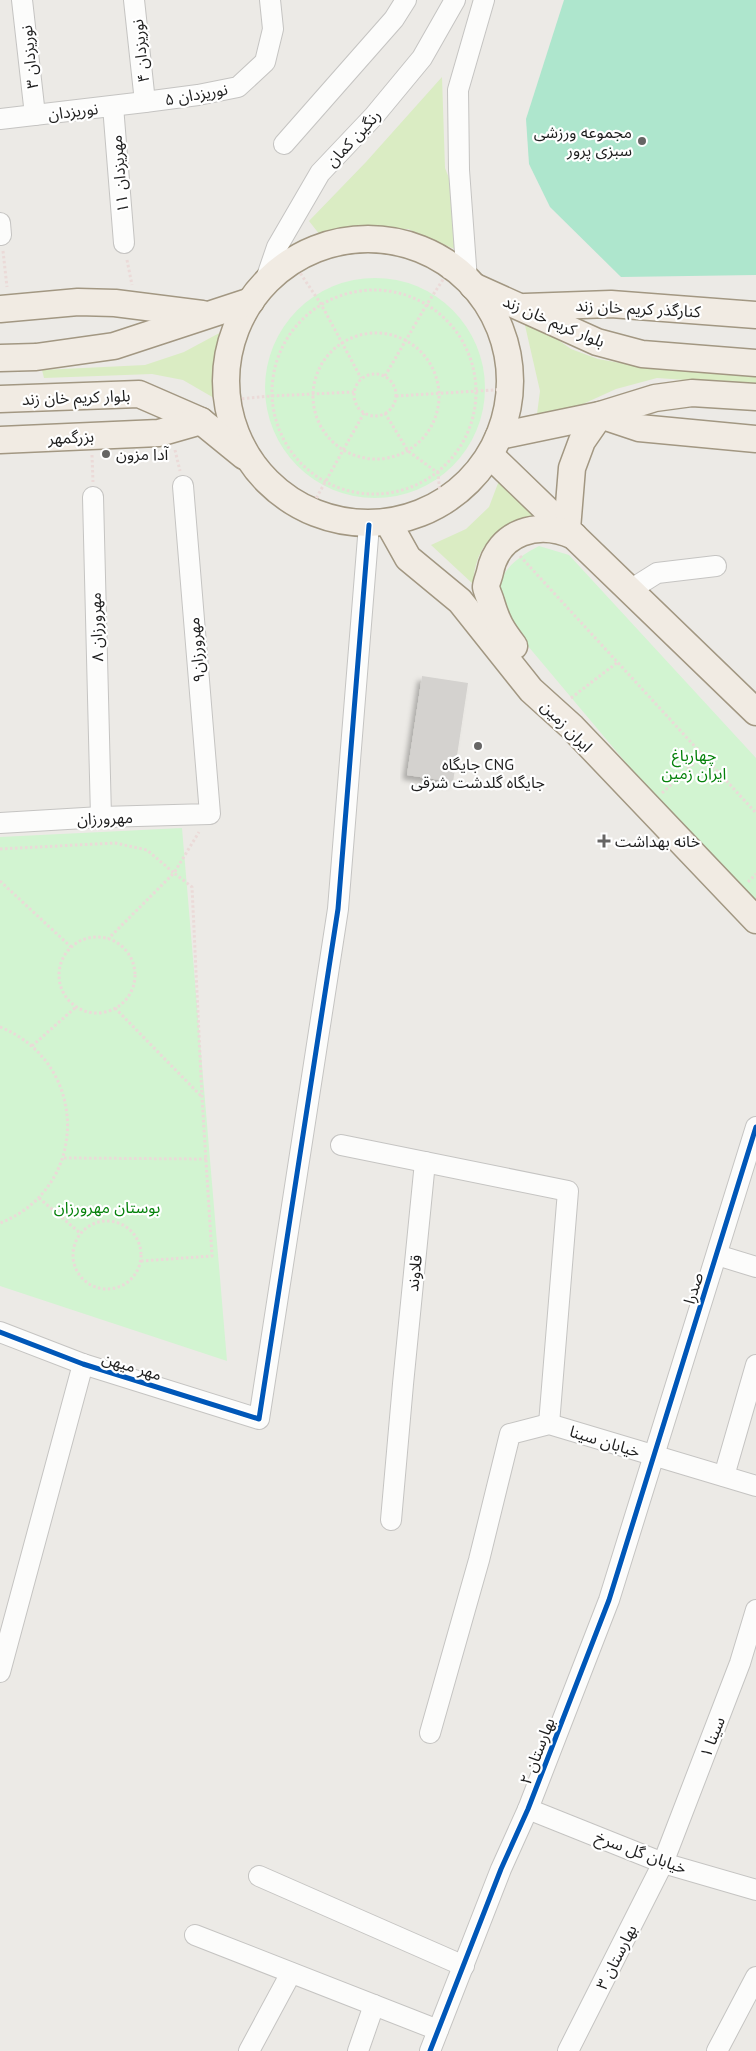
<svg xmlns="http://www.w3.org/2000/svg" width="756" height="2051" font-family="'PT Sans','Noto Sans Arabic',sans-serif">
	<style>
		.grass { fill: #daecc3 }
		.park { fill: #d2f4d1 }
		.pitch { fill: #aee6cd }
		.building { fill: #d4d2cf; filter: url(#shadow) }
		.lines { fill: none; stroke-linecap: round; stroke-linejoin: round }
		.minor-casing { stroke: #c5c4c2; stroke-width: 22 }
		.major-casing { stroke: #a29782; stroke-width: 29 }
		.path { stroke: #ebdad8; stroke-width: 3; stroke-dasharray: 2.5 2.5; stroke-linecap: butt }
		.minor { stroke: #fcfcfb; stroke-width: 20 }
		.major { stroke: #f1ebe3; stroke-width: 26 }
		.cycleway-casing { stroke: #fff; stroke-width: 8 }
		.cycleway { stroke: #0057b8; stroke-width: 5 }
		.poi-dot { fill: #666564; stroke: #fff; stroke-width: 2 }
		.labels { text-anchor: middle; dominant-baseline: central; stroke-width: 4.5; stroke-linejoin: round; paint-order: stroke }
		.street-label { font-size: 16px; fill: #1e1e1e; stroke: #fff }
		.poi-label { font-size: 16px; fill: #1e1e1e; stroke: #fff; text-anchor: start }
		.park-label { font-size: 16px; fill: #05820b; stroke: #fff }
	</style>
	<defs>
		<filter id="shadow"><feDropShadow dx="-4.5" dy="4.5" stdDeviation="2.5" flood-color="#0004"/></filter>
	</defs>
	<rect width="100%" height="100%" fill="#eceae6"/>
	<g class="grass">
		<path d="M442,77l3,91 30,77 -9,9 -58,-25h-37l-51,6 -11,-14 57,-59z"/>
		<path d="M524,321l23,11 24,17 27,10 56,10 102,6v10l-99,-7 -41,11 -66,30 -13,-5 3,-23z"/>
		<path d="M225,330l-10,36 -1,32 -31,-18 -31,-6 -108,4 -2,-8 103,-5 39,-13z"/>
		<path d="M500,478l39,37c-40,15 -62,22 -66,69l-42,-39 35,-16 23,-22z"/>
	</g>
	<g class="park">
		<circle cx="375" cy="388" r="110"/>
		<path d="M539,546l30,9 187,203v147l-129,-141 -120,-143c-2,-7 -6,-15 -8,-23 -4,-25 20,-42 40,-52z"/>
		<path d="M182,828l45,533 -227,-75v-449z"/>
	</g>
	<path class="pitch" d="M564,0h192v275l-135,2 -71,-70 -21,-43 -3,-45z"/>
	<path class="building" d="M422,676l46,7 -15,99 -46,-7z"/>
	<g class="lines">
		<g class="minor-casing">
			<g id="minor">
				<path d="M22,0l13,115"/>
				<path d="M134,0l11,102"/>
				<path d="M113,106l11,137"/>
				<path d="M0,119l145,-17 53,-7 40,-8 27,-25 8,-33 -3,-29"/>
				<path d="M284,144l110,-125 12,-19"/>
				<path d="M0,223l1,12"/>
				<path d="M467,280l-8,-110 -1,-80 26,-90"/>
				<path d="M264,285l13,-38 43,-74 54,-57 48,-58 33,-58"/>
				<path d="M93,497l8,320"/>
				<path d="M630,590l27,-17 59,-7"/>
				<path d="M0,823l101,-6 109,-3 -27,-328"/>
				<path d="M341,1145l227,46 -19,233"/>
				<path d="M717,1255l39,12"/>
				<path d="M0,1332l83,32 176,55 79,-510 31,-384"/>
				<path d="M724,1476l32,-111"/>
				<path d="M391,1520l12,-136 22,-222"/>
				<path d="M0,1672l83,-308"/>
				<path d="M430,1733l49,-173 31,-126 39,-10 207,62"/>
				<path d="M528,1809l135,54 93,27"/>
				<path d="M259,1876l205,90"/>
				<path d="M195,1935l243,95"/>
				<path d="M249,2051l42,-78"/>
				<path d="M358,2051l16,-46"/>
				<path d="M430,2051l71,-182 27,-60 81,-209 147,-473"/>
				<path d="M568,2051l95,-188 77,-200 16,-53"/>
				<path d="M717,2051l39,-74"/>
			</g>
		</g>
		<g class="major-casing">
			<g id="major">
				<circle cx="368" cy="381" r="142"/>
				<path d="M473,286l124,56 45,12 114,9"/>
				<path d="M525,307l86,-3 145,11"/>
				<path d="M0,309l78,-7 37,1 87,11"/>
				<path d="M0,358l36,-1 78,-11 137,-45"/>
				<path d="M0,399l139,-5 62,27 43,35"/>
				<path d="M499,436l101,-21 55,-17 37,-5 64,4"/>
				<path d="M0,440l159,-7 42,-12"/>
				<path d="M490,455l266,257"/>
				<path d="M389,524l19,34 52,43 71,89 41,37 184,193"/>
				<path d="M567,529l5,-61 10,-27 18,-26 39,13 117,11"/>
				<path d="M514,646c-13,-17 -17,-24 -23,-44 -1,-4 -4,-10 -5,-15 0,-4 3,-10 4,-15 8,-41 49,-52 84,-36"/>
			</g>
		</g>
		<g class="path">
			<path d="M3,251l4,36"/>
			<path d="M127,260l5,25"/>
			<path d="M292,261l29,43 40,74"/>
			<circle cx="374" cy="392" r="102"/>
			<circle cx="376" cy="396" r="63"/>
			<circle cx="375" cy="395" r="21"/>
			<path d="M385,376l42,-72 21,-32"/>
			<path d="M396,396l114,-7"/>
			<path d="M227,400l44,-4 83,-4"/>
			<path d="M385,413l23,38 30,22 3,31"/>
			<path d="M175,450l5,21"/>
			<path d="M92,455l1,27"/>
			<path d="M309,511l55,-98"/>
			<path d="M520,556l236,257"/>
			<path d="M571,698l47,-36"/>
			<path d="M662,793l41,-38"/>
			<path d="M0,849l115,-6 32,7 27,23 -66,66"/>
			<path d="M0,881l71,66"/>
			<path d="M748,882l8,-8"/>
			<circle cx="97" cy="975" r="38"/>
			<path d="M115,1008l87,89"/>
			<path d="M0,1027c90,36 90,161 0,196"/>
			<path d="M32,1046l44,-39"/>
			<path d="M64,1158l143,1"/>
			<path d="M39,1198l41,35"/>
			<circle cx="107" cy="1255" r="34"/>
			<path d="M141,1261l71,-5 -10,-159 -10,-210 -18,-14 25,-41"/>
		</g>
		<use href="#minor" class="minor"/>
		<use href="#major" class="major"/>
		<g class="cycleway-casing">
			<g id="cycleway">
				<path d="M0,1332l83,32 176,55 79,-510 31,-384"/>
				<path d="M430,2051l71,-182 27,-60 81,-209 147,-473"/>
			</g>
		</g>
		<use href="#cycleway" class="cycleway"/>
	</g>
	<g class="poi-dot">
		<circle cx="642" cy="141" r="5"/>
		<circle cx="106" cy="454" r="5"/>
		<circle cx="478" cy="746" r="5"/>
		<path d="M601.5 833.5h5v5h5v5h-5v5h-5v-5h-5v-5h5z"/>
	</g>
	<g class="labels">
		<g class="street-label">
			<text transform="translate(140 51) rotate(-96)">نوریزدان ۴</text>
			<text transform="translate(29 57) rotate(-96)">نوریزدان ۳</text>
			<text transform="translate(196 94) rotate(-10)">نوریزدان ۵</text>
			<text transform="translate(73 111) rotate(-7)">نوریزدان</text>
			<text transform="translate(353 138) rotate(-47)">رنگین کمان</text>
			<text transform="translate(119 174) rotate(-95)">مهریزدان ۱۱</text>
			<text transform="translate(638 308) rotate(3)">کنارگذر کریم خان زند</text>
			<text transform="translate(554 321) rotate(23)">بلوار کریم خان زند</text>
			<text transform="translate(76 397) rotate(-2)">بلوار کریم خان زند</text>
			<text transform="translate(71 437) rotate(-3)">بزرگمهر</text>
			<text transform="translate(96 627) rotate(-92)">مهرورزان ۸</text>
			<text transform="translate(196 650) rotate(-95)">مهرورزان۹</text>
			<text transform="translate(567 726) rotate(45)">ایران زمین</text>
			<text transform="translate(105 818) rotate(-2)">مهرورزان</text>
			<text transform="translate(414 1273) rotate(-84)">قلاوند</text>
			<text transform="translate(693 1288) rotate(-73)">صدرا</text>
			<text transform="translate(132 1366) rotate(17)">مهر میهن</text>
			<text transform="translate(605 1441) rotate(17)">خیابان سینا</text>
			<text transform="translate(712 1737) rotate(-69)">سینا ۱</text>
			<text transform="translate(537 1751) rotate(-69)">بهارستان ۲</text>
			<text transform="translate(641 1852) rotate(20)">خیابان گل سرخ</text>
			<text transform="translate(616 1957) rotate(-63)">بهارستان ۳</text>
		</g>
		<g class="poi-label">
			<text x="632" y="132" text-anchor="end">مجموعه ورزشی<tspan x="632" dy="18">سبزی پرور</tspan></text>
			<text x="116" y="454">آدا مزون</text>
			<text x="478" y="764" text-anchor="middle">جایگاه CNG<tspan x="478" dy="18">جایگاه گلدشت شرقی</tspan></text>
			<text x="615" y="841">خانه بهداشت</text>
		</g>
		<g class="park-label">
			<text x="694" y="755">چهارباغ<tspan x="694" dy="18">ایران زمین</tspan></text>
			<text x="107" y="1207">بوستان مهرورزان</text>
		</g>
	</g>
</svg>
